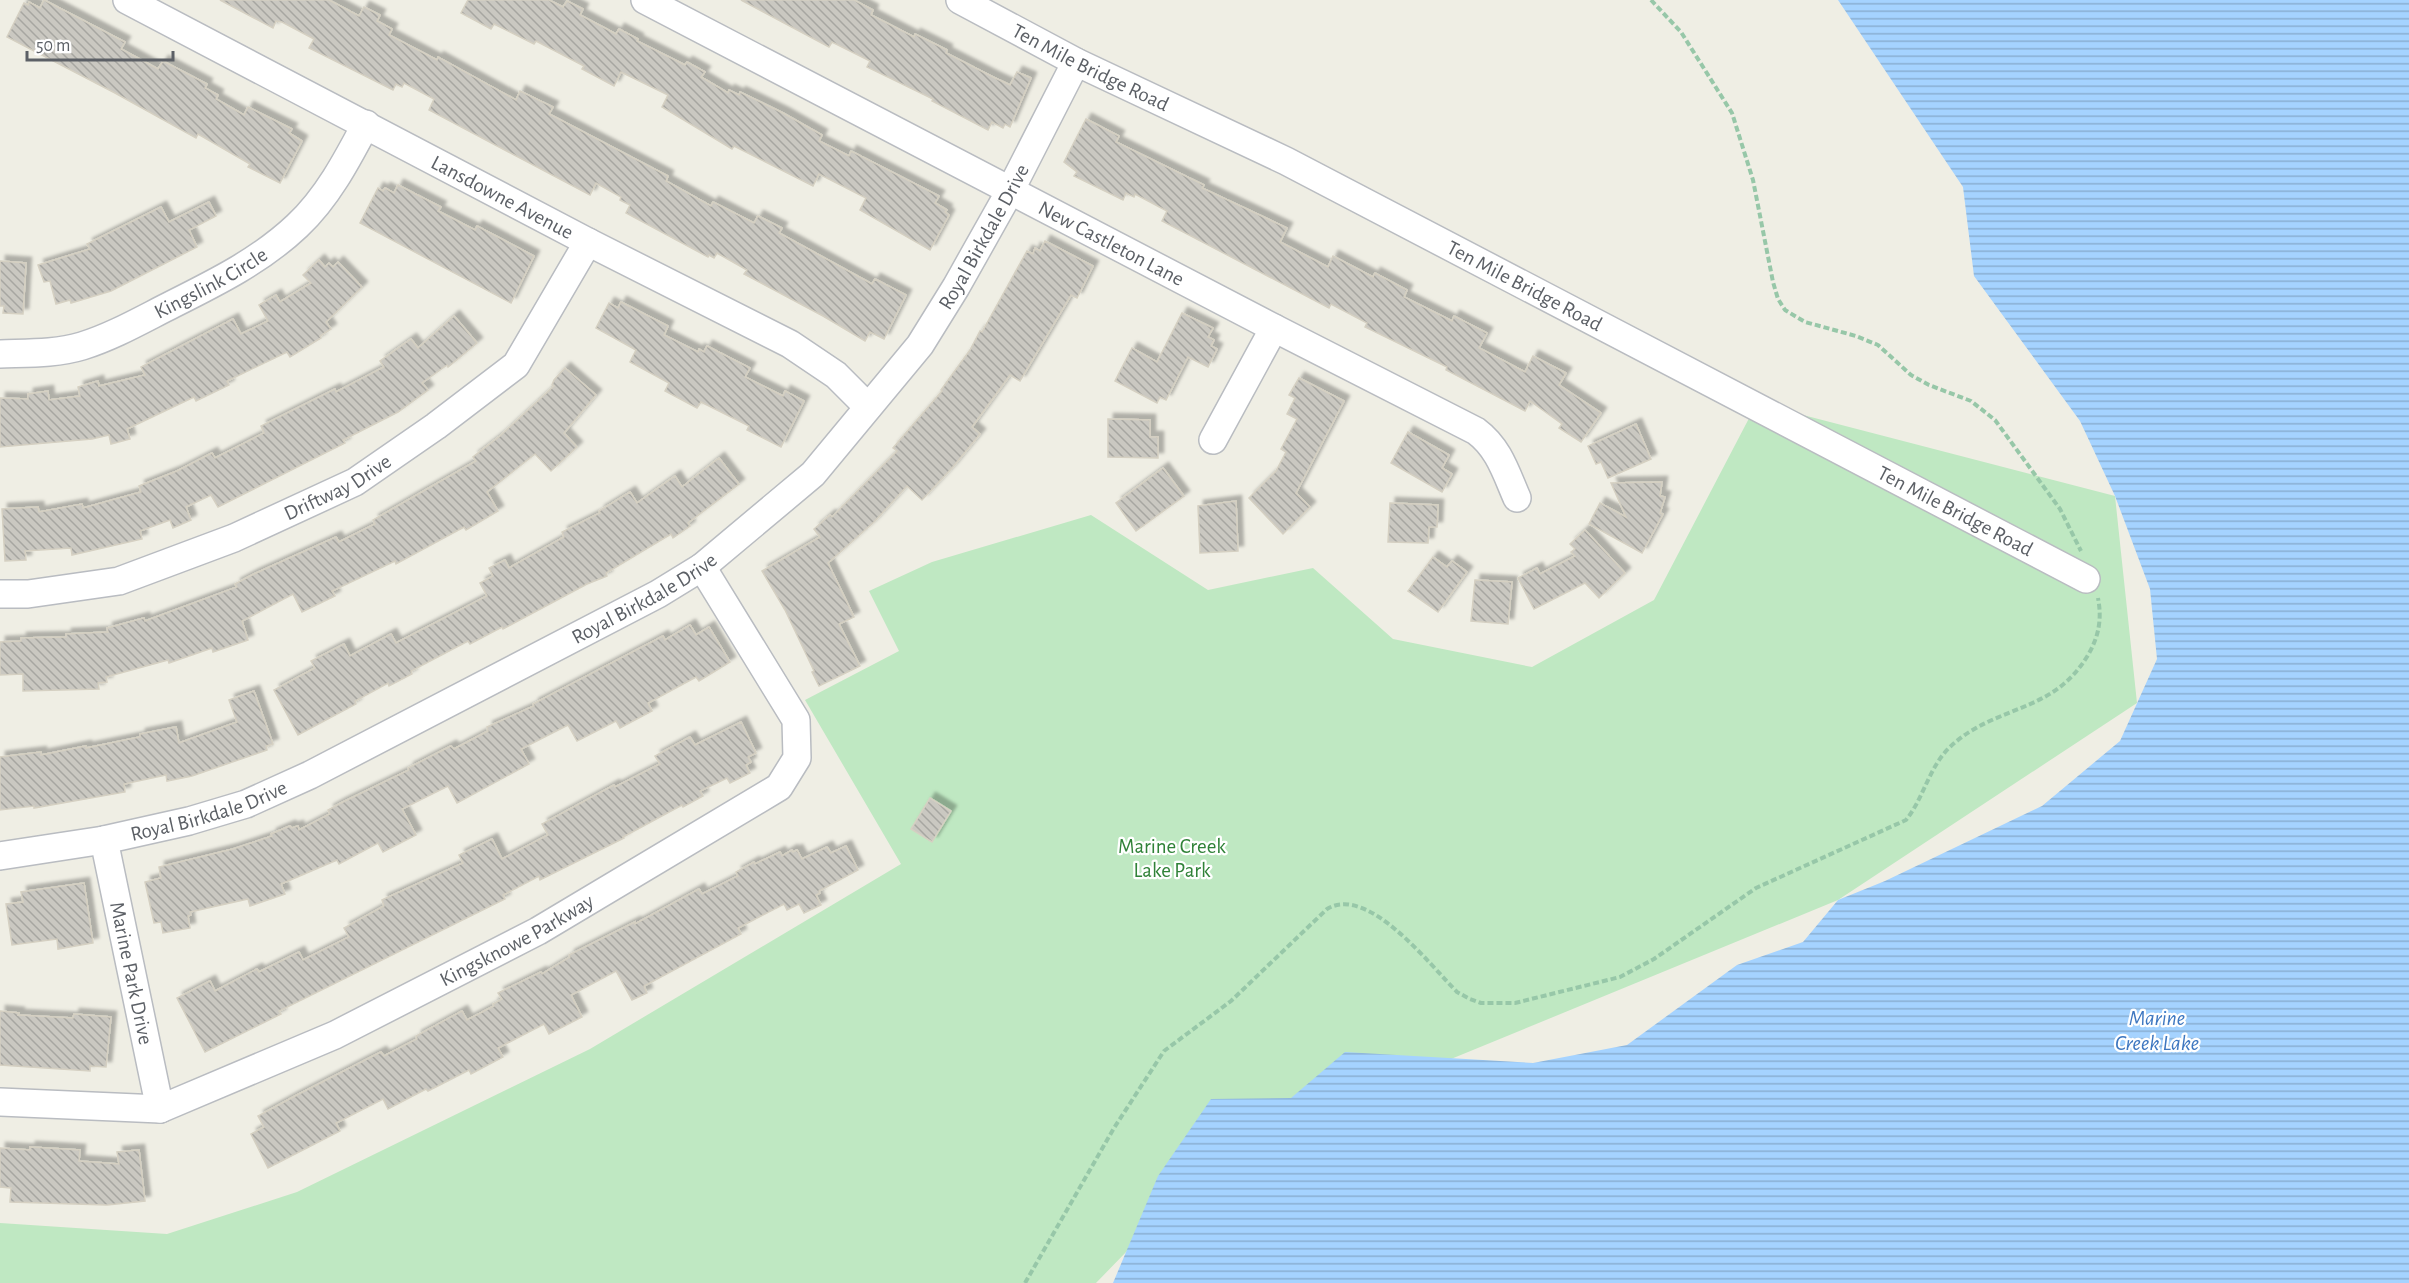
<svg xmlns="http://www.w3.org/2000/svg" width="2409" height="1283" font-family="'Alegreya Sans',sans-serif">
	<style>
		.park { fill: #bfe8c2 }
		.water { fill: url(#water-rules) }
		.building { fill: url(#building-back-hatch); stroke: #d5d0c2; stroke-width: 1.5; filter: url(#shadow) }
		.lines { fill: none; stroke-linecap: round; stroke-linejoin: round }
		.minor-casing { stroke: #b9bcc1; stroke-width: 30 }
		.path { stroke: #97c7a8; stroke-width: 4; stroke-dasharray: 6 3; stroke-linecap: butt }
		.minor { stroke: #fff; stroke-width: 27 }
		.labels { text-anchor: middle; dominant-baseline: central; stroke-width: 4.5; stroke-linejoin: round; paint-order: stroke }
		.street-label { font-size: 21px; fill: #5c6066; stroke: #fff }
		.park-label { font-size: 21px; fill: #308238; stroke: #fff }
		.water-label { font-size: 22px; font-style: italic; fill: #3e77c0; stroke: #fff }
	</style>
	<defs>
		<pattern id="water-rules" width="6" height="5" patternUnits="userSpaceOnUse" patternTransform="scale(1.5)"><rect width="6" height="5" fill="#a5d3ff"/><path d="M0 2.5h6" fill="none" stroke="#8aafd2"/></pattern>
		<pattern id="building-back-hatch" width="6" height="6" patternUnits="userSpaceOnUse" patternTransform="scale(1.5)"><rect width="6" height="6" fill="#cac8c1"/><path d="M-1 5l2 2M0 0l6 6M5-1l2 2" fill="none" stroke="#a7a6a1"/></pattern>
		<filter id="shadow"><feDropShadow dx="5.5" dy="-5.5" stdDeviation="1.5" flood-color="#0004"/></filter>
	</defs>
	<rect width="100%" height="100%" fill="#efeee4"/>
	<path class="park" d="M1757,403l358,93 22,207 -299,197 -387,159 -191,55 -164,169h-1096v-60l167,11 130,-42 293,-143 311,-185 -96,-164 94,-49 -30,-60 63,-29 159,-47 117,75 105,-22 80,71 139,28 122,-67z"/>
	<path class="water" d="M1838,0h571v1283h-1296l45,-107 53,-77 80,-1 54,-46 188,11 94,-18 110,-80 66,-23 35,-42 47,-19 157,-75 78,-65 37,-82 -7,-70 -35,-93 -35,-75 -106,-145 -11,-89z"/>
	<g class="building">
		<path d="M44,0l81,42 -4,7 37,20 5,-8 44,23 -2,4 13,7 -2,4 28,16 4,-8 44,22 -3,4 13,8 -22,42 -32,-16 2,-3 -52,-30 -2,4 -81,-45 -108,-56 17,-34 4,2 1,-3 11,6z"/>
		<path d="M220,0h109l30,16 5,-9 16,8 -3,6 15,8 -3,6 48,25 1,-3 78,43 4,-9 33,16 -4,7 119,62 -2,5 45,25 2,-4 41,21 4,-7 24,12 -3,5 93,51 3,-5 31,16 -22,44 -14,-7 -5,9 -42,-25 -79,-42 3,-4 -30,-17 -3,5 -5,-3 -1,2 -82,-44 4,-8 -10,-5 1,-3 -25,-14 -6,12 -161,-85 5,-11 -30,-16 -2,4 -6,-3 -3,6 -84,-42 5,-9 -32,-17 -6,-1 -3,7z"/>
		<path d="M468,0h81l14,7 4,-6 16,8 -3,6 36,19 3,-5 19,10 -1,2 48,24 2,-3 18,10 -4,5 27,16 1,-3 10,5 1,-3 43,21 39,22 -3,6 30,15 2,-5 88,45 -4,7 12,7 -2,2 4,3 -19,35 -70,-40 6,-12 -47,-24 -6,12 -79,-40 -2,3 -70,-42 6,-12 -47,-23 -7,14 -32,-17 2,-3 -48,-25 -2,3 -40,-20 -3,5 -30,-16z"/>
		<path d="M741,0h113l19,10 -2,5 43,22 1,-3 32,16 -1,3 47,24 17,8 7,-13 14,6 -21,49 -5,-3 -2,4 -11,-6 -4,8 -56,-29 1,-2 -66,-32 3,-6 -38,-19 -3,5z"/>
		<path d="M1086,119l33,17 -3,6 88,43 -2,3 85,40 -7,14 48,25 5,-11 40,21 2,-4 32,17 -3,7 48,24 2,-5 33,17 -8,15 46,24 8,-16 33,17 -7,12 42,28 -20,29 -22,-14 3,-4 -32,-23 -5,10 -79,-41 1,-3 -82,-40 2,-4 -36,-19 -2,4 -167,-87 5,-10 -32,-17 -1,3 -8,-4 -3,7 -49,-24 3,-4 -13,-10z"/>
		<path d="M398,185l43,22 -3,4 37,19 2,-4 57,30 -23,47 -151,-80 18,-35 5,3 2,-3 9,5z"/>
		<path d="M209,202l7,14 -27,14 8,17 -86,44 -40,12 -1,-3 -14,4 -6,-23 -6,1 -6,-17 52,-16 -3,-5 74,-37 8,15z"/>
		<path d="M1045,241l48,25 -16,32 -6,-3 -51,86 -10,-6 -38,52 8,7 -28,34 -30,32 -15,-14 -33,36 -46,41 26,54 -15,7 21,42 -41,20 -7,-14 2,-1 -29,-61 -23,-39 58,-34 -6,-8 16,-14 2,2 65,-66 -4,-3 49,-57 -1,-1 29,-40 10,-19 2,1 45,-81 6,3 2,-6 5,3z"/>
		<path d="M319,260l6,7 4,-4 4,4 5,-5 24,25 -36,35 5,7 -11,7 1,2 -31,19 -3,-5 -60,29 2,4 -33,16 -2,-4 -67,32 3,10 -19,5 -2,-9 -17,4 -92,8v-49l28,1v-5l20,-3 1,9 31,-4 -2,-9 20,-6 1,5 46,-11 -4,-8 92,-48 8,15 27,-13 -9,-16 17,-10 4,7 31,-19 -8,-8z"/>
		<path d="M0,261l26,2 -3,51 -20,-1 1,-7h-4z"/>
		<path d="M621,302l47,24 -4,9 34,17 1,-3 5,3 3,-6 43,22 -5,9 38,19 2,-5 19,10 -23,46 -34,-17 2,-4 -48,-24 -4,6 -32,-17 4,-8 -39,-21 6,-12 -40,-22 13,-25 9,5z"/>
		<path d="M1182,313l31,15 -5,9 6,3 -3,6 6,3 -9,18 -20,-10 -22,43 -6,-3 -3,6 -42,-22 17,-33 25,14z"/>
		<path d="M454,316l23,27 -29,24 -1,-2 -25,18 6,7 -30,22 -55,28 2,3 -127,64 -7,-12 -25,12 5,13 -18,8 -3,-8 -30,11 2,8 -70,16 -1,-7 -46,3 1,9 -21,1 -3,-52 36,-2 1,5 43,-8 1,4 58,-16 -2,-6 38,-15 35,-18 3,5 49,-25 -3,-7 74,-37 1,3 48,-25 -4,-6 31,-22 7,9z"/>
		<path d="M565,368l31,27 -32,38 13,14 -26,24 -16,-17 -48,38 11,19 -32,19 -2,-3 -68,37 -1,-3 -63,30 3,5 -33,16 -9,-18 -51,27 6,19 -35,12 -1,-4 -43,15 -1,-3 -62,17 1,5 -9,1 1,6 -76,2v-17l-23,1v-33l21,-1v-3l45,-1v-3l42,-2 -1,-4 37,-10 1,3 92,-34 -2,-3 19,-10 82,-37 3,5 36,-18 -2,-4 103,-59 -3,-4 27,-21 54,-50 -2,-1 2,-5z"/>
		<path d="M1299,378l45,23 -48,92 14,14 -27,27 -34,-36 27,-27 10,-19 -5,-3 16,-30 -10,-5 8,-16 -6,-3z"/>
		<path d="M1108,419l42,1v17h8v21l-50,-1z"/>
		<path d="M1636,424l15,35 -43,19 -7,-16 -5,2 -8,-18z"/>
		<path d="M1408,432l41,23 -7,13 10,6 -10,18 -51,-29z"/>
		<path d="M719,458l20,26 -51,39 2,3 -17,12 -2,-4 -65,39 1,3 -20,8 -84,45 -1,-2 -32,17 -2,-3 -57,30 1,3 -23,12 -1,-3 -33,18 1,3 -58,31 -24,-45 41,-22 -4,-7 33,-17 6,12 41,-22 5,9 91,-47 -7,-13 13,-7 -4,-8 16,-8 4,8 55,-31 -2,-5 38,-19 -1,-2 31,-19 7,11 38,-27 7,11z"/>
		<path d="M1163,468l21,28 -48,35 -20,-28z"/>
		<path d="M1662,482l-2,14 5,1 -5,16 3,1 -21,39 -53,-29 11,-21 26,14 -15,-34z"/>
		<path d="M1236,501l2,50 -38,2 -2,-47z"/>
		<path d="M1390,503l48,2 -1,22h-8l-1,16 -40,-1z"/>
		<path d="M1585,530l40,43 -26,25 -14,-15 -51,26 -16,-31 19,-10 3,6 35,-18 -4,-4 4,-3 -5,-5z"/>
		<path d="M1433,557l14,10 5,-6 15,11 -29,40 -30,-21z"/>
		<path d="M1475,580l37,2 -4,42 -37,-3z"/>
		<path d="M690,625l6,10 13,-8 21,35 -31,19 -3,-4 -48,26 4,8 -32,17 -4,-7 -39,20 -9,-16 -47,24 8,15 -72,39 -9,-17 -46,23 14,26 -33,17 -5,-9 -39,21 -2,-4 -56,24 4,10 -35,12 -2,-7 -58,13 1,3 -3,1 2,12 -27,5 -2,-11 -7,1 -9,-41 16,-4 -2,-11 74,-18 39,-13 -1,-2 19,-8 2,2 6,-2 1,4 31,-16 -2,-4 13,-7 68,-33 -1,-2 43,-22 3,3 34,-18 -1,-4 47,-21 -1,-2 130,-68 2,4z"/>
		<path d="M254,691l19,53 -7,2 1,4 -75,26 -25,5 -1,-6 -42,9 1,8 -91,16v-2l-34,4v-53l41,-5v3l45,-9v2l54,-11v-3l36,-7 3,16 58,-21 -8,-22z"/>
		<path d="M741,722l15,31 -8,4 3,5 -5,3 4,8 -20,10 -3,-5 -27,13 3,5 -20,11 -1,-2 -59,32 1,1 -84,42 -1,-4 -36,19 2,4 -226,112 2,3 -76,38 -28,-54 33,-17 5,10 42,-22 2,3 40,-20 4,8 46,-23 -5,-9 40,-22 -2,-6 81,-37 -4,-8 33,-16 10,20 46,-24 -6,-11 72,-39 1,2 45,-23 -5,-8 35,-19 5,8z"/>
		<path d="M930,798l21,13 -19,31 -21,-13z"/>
		<path d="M846,846l12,24 -39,21 1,2 -4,2 5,10 -17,8 -5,-9 -12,6 -3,-6 -46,24 3,6 -97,52 3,7 -15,7 -16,-29 -45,24 11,22 -33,17 -5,-10 -46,24 5,9 -32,17 -2,-4 -41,21 -2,-2 -38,20 -5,-10 -47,24 4,8 -72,37 -17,-34 13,-7 -6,-11 39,-21 84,-43 3,4 33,-17 -1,-3 46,-25 5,9 27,-14 -1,-2 9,-5 -4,-6 43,-21 1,2 28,-17 -1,-2 66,-33v2l64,-35 3,5 36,-18 -2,-4 18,-10 1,2 25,-12 2,4 10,-6 1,2 4,-2 5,9 25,-12 4,6z"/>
		<path d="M84,883l9,60 -35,6 -1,-10 -45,6 -6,-41 17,-2 -2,-10z"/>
		<path d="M0,1011l19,2 -1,2 55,3 1,-4 37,3 -5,50 -16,-1v5l-90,-6z"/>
		<path d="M30,1147l50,3 -1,11 40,3 -2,-12 22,-2 6,51 -38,4 -97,-3 1,-14 -11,-1v-39l30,2z"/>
	</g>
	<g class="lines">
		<g class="minor-casing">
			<g id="minor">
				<path id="s1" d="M127,0l461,242 202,102 46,31 32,32"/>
				<path id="s2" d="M645,0l629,328 202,103c23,17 30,42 41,67"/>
				<path id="s3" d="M960,0l116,62 210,99 800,418"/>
				<path id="s4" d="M0,354c27,-1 56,0 82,-8 32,-10 61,-27 91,-42 44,-22 88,-44 124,-78 30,-28 50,-66 69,-102"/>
				<path d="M1213,440l61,-112"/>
				<path id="s5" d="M0,594h28l91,-13 115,-43 121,-56 81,-56 80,-61 72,-123"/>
				<path id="s6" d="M104,840l56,269"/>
				<path id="s7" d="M0,856l104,-16 85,-19 57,-17 64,-29 348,-181 44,-27 111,-93 107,-129 36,-58 54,-96 66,-129"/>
				<path id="s8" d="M0,1102l160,7 175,-74 203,-104 241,-144 18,-29 -1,-38 -94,-153"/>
			</g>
		</g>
		<g class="path">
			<path d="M1651,0l30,32 51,81 21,67 20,102 5,17 7,11 20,12 51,14 22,9 33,30 18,10 42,16 24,19 65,89 21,42"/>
			<path d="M1025,1283l89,-155 50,-77 67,-50 96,-92c41,-25 103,56 130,83l13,7 11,4h34l105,-26 34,-18 102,-71 150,-68c18,-22 23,-54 45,-74 46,-42 102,-32 137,-91 11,-19 14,-36 10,-57"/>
		</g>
		<use href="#minor" class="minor"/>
	</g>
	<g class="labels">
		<g class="street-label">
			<text stroke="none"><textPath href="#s3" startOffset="147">Ten Mile Bridge Road</textPath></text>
			<text stroke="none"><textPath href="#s1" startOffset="424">Lansdowne Avenue</textPath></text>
			<text stroke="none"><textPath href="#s7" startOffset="1204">Royal Birkdale Drive</textPath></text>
			<text stroke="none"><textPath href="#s2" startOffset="526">New Castleton Lane</textPath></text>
			<text stroke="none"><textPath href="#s4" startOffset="226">Kingslink Circle</textPath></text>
			<text stroke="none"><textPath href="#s3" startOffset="633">Ten Mile Bridge Road</textPath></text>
			<text stroke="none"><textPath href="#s5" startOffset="358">Driftway Drive</textPath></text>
			<text stroke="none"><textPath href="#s3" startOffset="1119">Ten Mile Bridge Road</textPath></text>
			<text stroke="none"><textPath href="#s7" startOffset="700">Royal Birkdale Drive</textPath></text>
			<text stroke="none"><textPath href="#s7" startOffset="214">Royal Birkdale Drive</textPath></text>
			<text stroke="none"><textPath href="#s8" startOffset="555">Kingsknowe Parkway</textPath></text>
			<text stroke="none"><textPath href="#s6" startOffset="136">Marine Park Drive</textPath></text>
		</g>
		<g class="park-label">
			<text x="1172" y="846">Marine Creek<tspan x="1172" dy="24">Lake Park</tspan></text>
		</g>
		<g class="water-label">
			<text x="2157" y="1018">Marine<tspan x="2157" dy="25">Creek Lake</tspan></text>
		</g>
	</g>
	<path d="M27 51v9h146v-9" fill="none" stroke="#5c6066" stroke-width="3"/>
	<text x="36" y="51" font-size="18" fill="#5c6066" stroke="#ffffff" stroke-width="4.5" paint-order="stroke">50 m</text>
</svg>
